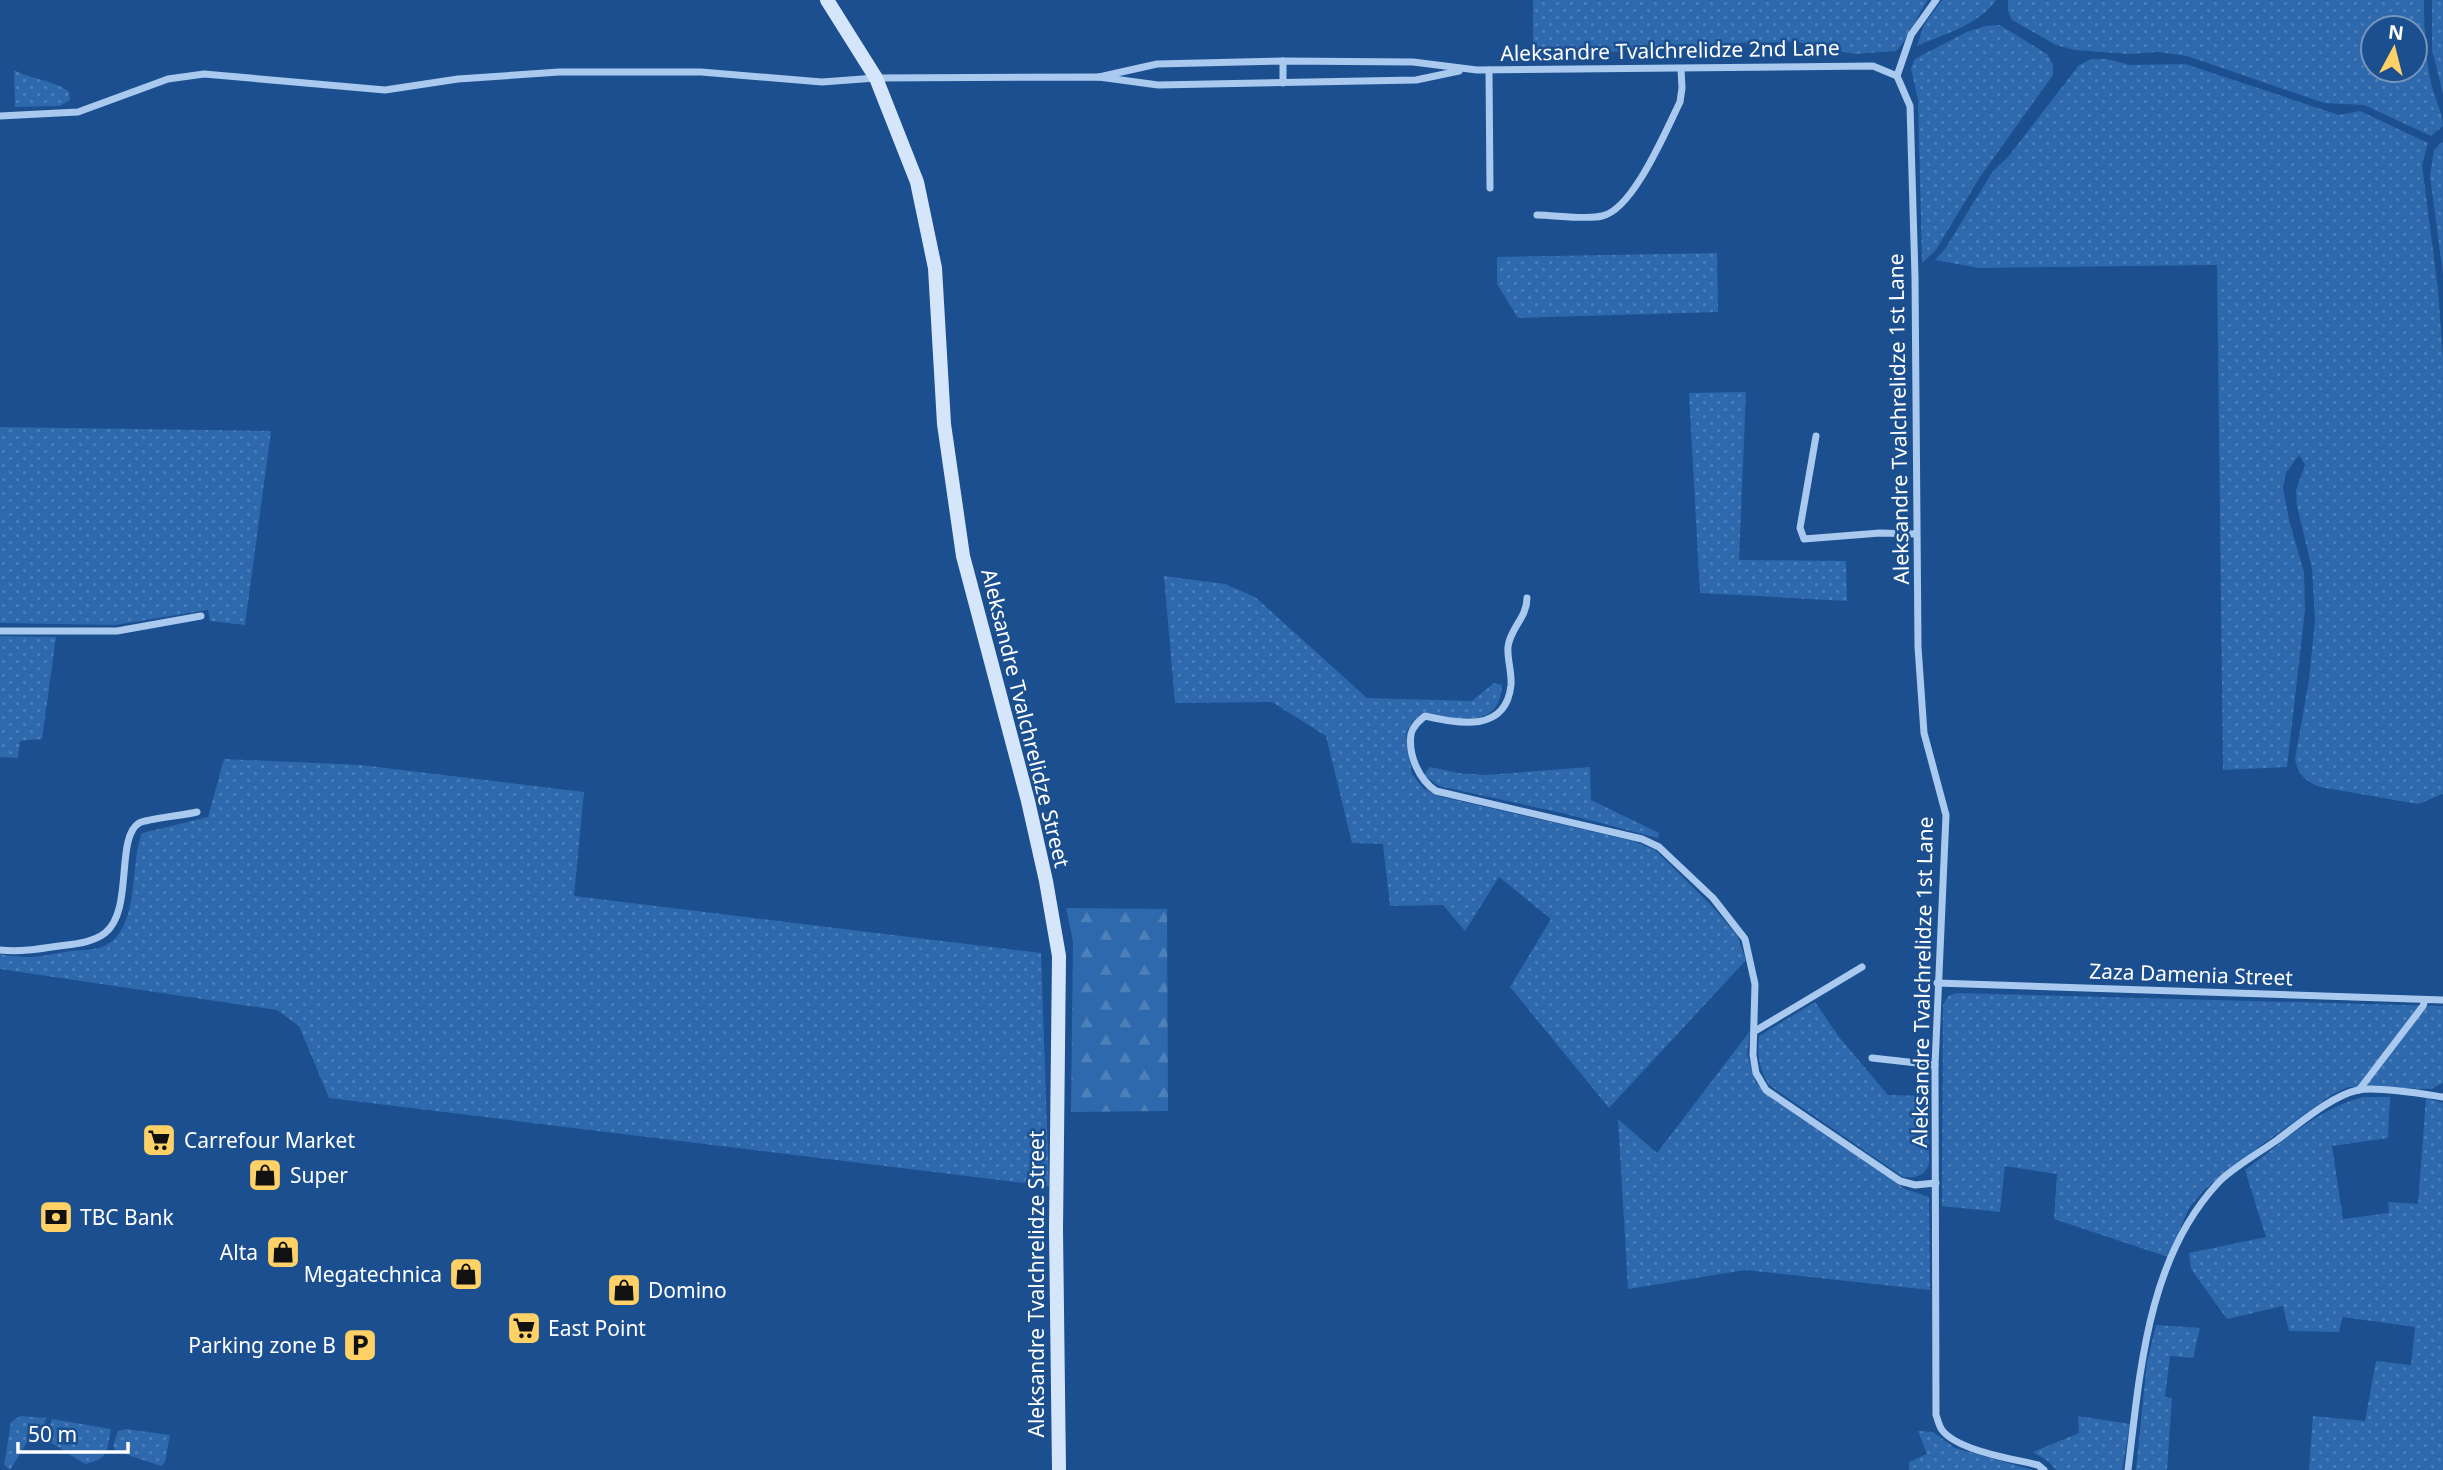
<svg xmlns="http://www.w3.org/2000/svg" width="2443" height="1470" font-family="'Noto Sans',sans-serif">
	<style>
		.grass { fill: url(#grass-dots); fill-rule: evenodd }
		.forest { fill: url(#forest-firs) }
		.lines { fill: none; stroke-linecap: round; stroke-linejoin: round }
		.street { stroke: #a9c9ee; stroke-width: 7 }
		.secondary { stroke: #d6e6fa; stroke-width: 14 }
		.labels { text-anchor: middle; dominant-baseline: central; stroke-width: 5; stroke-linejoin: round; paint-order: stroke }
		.street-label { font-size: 21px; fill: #fff; stroke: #1b4f8f }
		.poi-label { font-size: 21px; fill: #fff; stroke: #1b4f8f; text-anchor: start }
	</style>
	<defs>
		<pattern id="grass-dots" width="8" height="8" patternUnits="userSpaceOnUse" patternTransform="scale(1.75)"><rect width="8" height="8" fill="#2e69ad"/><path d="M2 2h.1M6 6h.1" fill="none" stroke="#4d80b9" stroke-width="1.8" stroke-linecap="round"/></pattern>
		<pattern id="forest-firs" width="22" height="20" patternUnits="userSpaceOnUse" patternTransform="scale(1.75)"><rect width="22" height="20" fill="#2e69ad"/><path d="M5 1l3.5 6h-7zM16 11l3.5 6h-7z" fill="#4d80b9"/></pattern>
	</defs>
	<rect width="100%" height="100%" fill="#1b4f8f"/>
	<g class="grass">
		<path d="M1533,0h395c-10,14 -21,41 -32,51l-42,3 -57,-12 -68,1 -196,15z"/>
		<path d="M1942,0h54c-17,25 -52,34 -79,46l7,-21z"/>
		<path d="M2008,0h416c0,29 1,55 7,83 3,15 12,29 12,43l-12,10 -67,-31 -40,-2 -137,-47 -28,-4 -31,2 -53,-4 -19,-5 -44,-25 -4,-9zM2415,28v42h-42v-42z"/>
		<path d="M2432,0h11v95l-11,-46z"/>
		<path d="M2000,25l47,29 6,11v10l-73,102 -45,74 -13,12 -4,-164 -7,-30 3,-9 8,-5 45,-23 18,-6z"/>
		<path d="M2092,59h14l24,6 55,-1 154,51 21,-4 68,32 -6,22 16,124 5,70v435l-25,10 -98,-17c-15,-6 -22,-12 -25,-28l14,-79 6,-60 -3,-51 -15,-63 -1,-16 9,-25 -6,-10 -13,18 -3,15 6,32 15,52 1,38 -18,157 -64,3 -6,-505 -238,3 -44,-8 10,-11 48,-78 15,-14 71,-92z"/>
		<path d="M14,70c18,10 39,9 55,22l1,8 -10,6 -45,1z"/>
		<path d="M2443,141v134l-13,-99 4,-26z"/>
		<path d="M1717,253l1,59 -200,6 -21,-34v-27z"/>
		<path d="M1746,392l-7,168 107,1 1,40 -147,-8 -11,-200z"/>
		<path d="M0,427l271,4 -26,194 -35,-4 -2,-11 -93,15 -115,-2z"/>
		<path d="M1164,576l61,8 30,13 112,101 105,3 22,-18 8,2c-2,46 -47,34 -78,27l-13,11 -5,11 6,40 11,14 15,8 195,45 22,9 56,55 26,30 9,25 -137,148 -99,-121 41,-68 -52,-42 -34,54 -22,-26 -53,1 -7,-62 -31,-1 -26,-107 -54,-34 -97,1z"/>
		<path d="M0,636l56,1 -14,102 -22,2 -2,17 -18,-1z"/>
		<path d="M224,759l137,6 223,27 -10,104 467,57 8,233 -720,-88 -30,-72 -22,-16 -277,-41v-15c28,6 42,2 70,-3 10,-1 23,-1 32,-4 39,-15 27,-82 40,-114l66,-16z"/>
		<path d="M1430,767l28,6 28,2 104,-8 1,33 68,33 -1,5 -96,-25 -123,-27 -15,-11z"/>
		<path d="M1957,993l484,13h2v77l-12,6 -83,-2 -17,8 -100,72 -28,24 -14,17 -21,49 -114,-38 3,-45 -52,-8 -5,46 -58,-6 1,-201 5,-9z"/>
		<path d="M1815,1002l24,35 49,58 40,1 1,68c-5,13 -14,14 -26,13l-134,-92c-10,-17 -12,-29 -10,-49z"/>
		<path d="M1750,1031l-3,22 9,30 20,18 119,81 10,7 24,8 1,93 -185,-20 -117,19 -10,-170 39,34z"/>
		<path d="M2363,1097h27l-2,41 -56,8 11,73 46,-6 -1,-11 30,2 8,-106 17,5v367h-134l4,-54 52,5 11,-60 35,4 4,-38 -73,-10 -3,15 -50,-1 -6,-25 -56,13 -36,-50 -2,-16 77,-16 -21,-67c38,-28 72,-61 118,-73z"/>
		<path d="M2156,1325l44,3 -7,30 -23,-2 -5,41 7,1 -5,72h-31l11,-108z"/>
		<path d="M20,1416l26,2 -6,19 -7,-5 -23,38 -6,-5 7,-43z"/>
		<path d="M2078,1416l52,8 -8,46h-66l-7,-8 -16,-10 46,-19z"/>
		<path d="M52,1419l59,10c-4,21 -2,30 -26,35l-40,-25z"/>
		<path d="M126,1429l44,6 -5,27 -4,4 -45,-15 -3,-5 5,-15z"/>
		<path d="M1918,1431l15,1 22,16 78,22h-124v-8l18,-8z"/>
	</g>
	<path class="forest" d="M1066,908l101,1 1,202 -97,1 2,-171z"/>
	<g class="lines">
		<g class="street">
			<path d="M1283,61v22"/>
			<path d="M1489,70l1,118"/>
			<path d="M1897,76l14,-41 25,-35"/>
			<path d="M1099,77l58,-13 126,-3 130,1 64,8 396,-4 24,10 13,30 5,171 3,370 6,86 22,82 -11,250 1,350c2,5 3,11 6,15 16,21 72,29 96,35l6,5"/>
			<path d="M0,116l78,-4 90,-33 36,-5 181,16 73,-11 101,-7h142l121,10 54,-4 223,-1 59,8 258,-5 43,-9"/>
			<path d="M1537,215c17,0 50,5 65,1 31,-6 64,-86 78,-114l2,-14 -1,-19"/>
			<path d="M1816,436l-16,92 4,11 76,-6 36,1"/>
			<path d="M1527,598c0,20 -17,30 -19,49 -1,12 4,25 3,38 -5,48 -52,39 -86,31 -6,5 -12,10 -14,18 -3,21 8,46 25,57l206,48 17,8 54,51 32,41 10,45 -2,71 3,18 10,17 134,91 15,4 21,-2"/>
			<path d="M0,631h117l84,-15"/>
			<path d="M0,950c20,2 39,-1 59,-4 15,-2 33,-3 46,-13 29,-23 10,-95 34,-110 7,-4 47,-8 58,-11"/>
			<path d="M1937,983l506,17"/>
			<path d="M1755,1031l107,-64"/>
			<path d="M1872,1058l63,7"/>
			<path d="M2359,1090l64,-84 2,-6"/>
			<path d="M2128,1470c12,-97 19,-210 89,-286 13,-15 42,-31 60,-44 22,-16 54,-44 81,-50 19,-4 65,4 85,7"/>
		</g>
		<path class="secondary" d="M827,0l49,78 41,104 18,86 9,156 19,132 65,245 18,80 13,75 -3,274 3,240"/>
	</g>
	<defs>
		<g id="supermarket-square" transform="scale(1.75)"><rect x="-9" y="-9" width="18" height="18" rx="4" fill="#ffd166" stroke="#1b4f8f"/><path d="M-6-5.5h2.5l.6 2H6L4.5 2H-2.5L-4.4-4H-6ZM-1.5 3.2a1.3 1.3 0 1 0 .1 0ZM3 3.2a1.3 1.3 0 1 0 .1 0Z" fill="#111"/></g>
		<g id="shop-square" transform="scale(1.75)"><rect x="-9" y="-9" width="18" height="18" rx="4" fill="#ffd166" stroke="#1b4f8f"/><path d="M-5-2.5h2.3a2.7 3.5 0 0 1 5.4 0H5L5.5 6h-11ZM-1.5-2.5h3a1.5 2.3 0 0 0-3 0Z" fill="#111"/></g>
		<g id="bank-square" transform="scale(1.75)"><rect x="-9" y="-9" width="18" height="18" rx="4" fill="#ffd166" stroke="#1b4f8f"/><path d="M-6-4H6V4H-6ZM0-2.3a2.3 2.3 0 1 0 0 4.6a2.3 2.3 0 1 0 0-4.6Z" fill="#111"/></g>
		<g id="parking-square" transform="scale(1.75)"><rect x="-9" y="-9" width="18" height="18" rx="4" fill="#ffd166" stroke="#1b4f8f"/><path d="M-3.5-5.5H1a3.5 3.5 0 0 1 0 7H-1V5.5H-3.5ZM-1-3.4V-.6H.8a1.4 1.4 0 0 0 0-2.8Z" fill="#111"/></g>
	</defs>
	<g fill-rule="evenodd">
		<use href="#supermarket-square" x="159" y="1140"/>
		<use href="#shop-square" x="265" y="1175"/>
		<use href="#bank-square" x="56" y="1217"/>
		<use href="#shop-square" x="283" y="1252"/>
		<use href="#shop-square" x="466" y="1274"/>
		<use href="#shop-square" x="624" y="1290"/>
		<use href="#supermarket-square" x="524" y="1328"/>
		<use href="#parking-square" x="360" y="1345"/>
	</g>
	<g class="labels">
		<g class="street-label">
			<text transform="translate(1670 50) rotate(-1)">Aleksandre Tvalchrelidze 2nd Lane</text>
			<text transform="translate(1898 419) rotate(-91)">Aleksandre Tvalchrelidze 1st Lane</text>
			<text transform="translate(1026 718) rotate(76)">Aleksandre Tvalchrelidze Street</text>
			<text transform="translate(2191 974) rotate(2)">Zaza Damenia Street</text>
			<text transform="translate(1922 982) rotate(-89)">Aleksandre Tvalchrelidze 1st Lane</text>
			<text transform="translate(1036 1284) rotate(-90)">Aleksandre Tvalchrelidze Street</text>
		</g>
		<g class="poi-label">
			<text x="184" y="1140">Carrefour Market</text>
			<text x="290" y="1175">Super</text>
			<text x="80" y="1217">TBC Bank</text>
			<text x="258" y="1252" text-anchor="end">Alta</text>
			<text x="442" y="1274" text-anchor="end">Megatechnica</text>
			<text x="648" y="1290">Domino</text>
			<text x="548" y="1328">East Point</text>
			<text x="336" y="1345" text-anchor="end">Parking zone B</text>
		</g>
	</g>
	<g transform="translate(2394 49) rotate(7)"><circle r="33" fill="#1b4f8f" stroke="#7695bc" stroke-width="2"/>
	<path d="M0-5L12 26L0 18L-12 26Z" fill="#ffd166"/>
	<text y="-10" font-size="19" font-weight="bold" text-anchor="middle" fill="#ffffff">N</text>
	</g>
	<path d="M18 1442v10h110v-10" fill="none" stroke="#ffffff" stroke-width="3.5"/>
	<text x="28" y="1442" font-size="21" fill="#ffffff" stroke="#1b4f8f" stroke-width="5" paint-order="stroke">50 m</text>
</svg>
